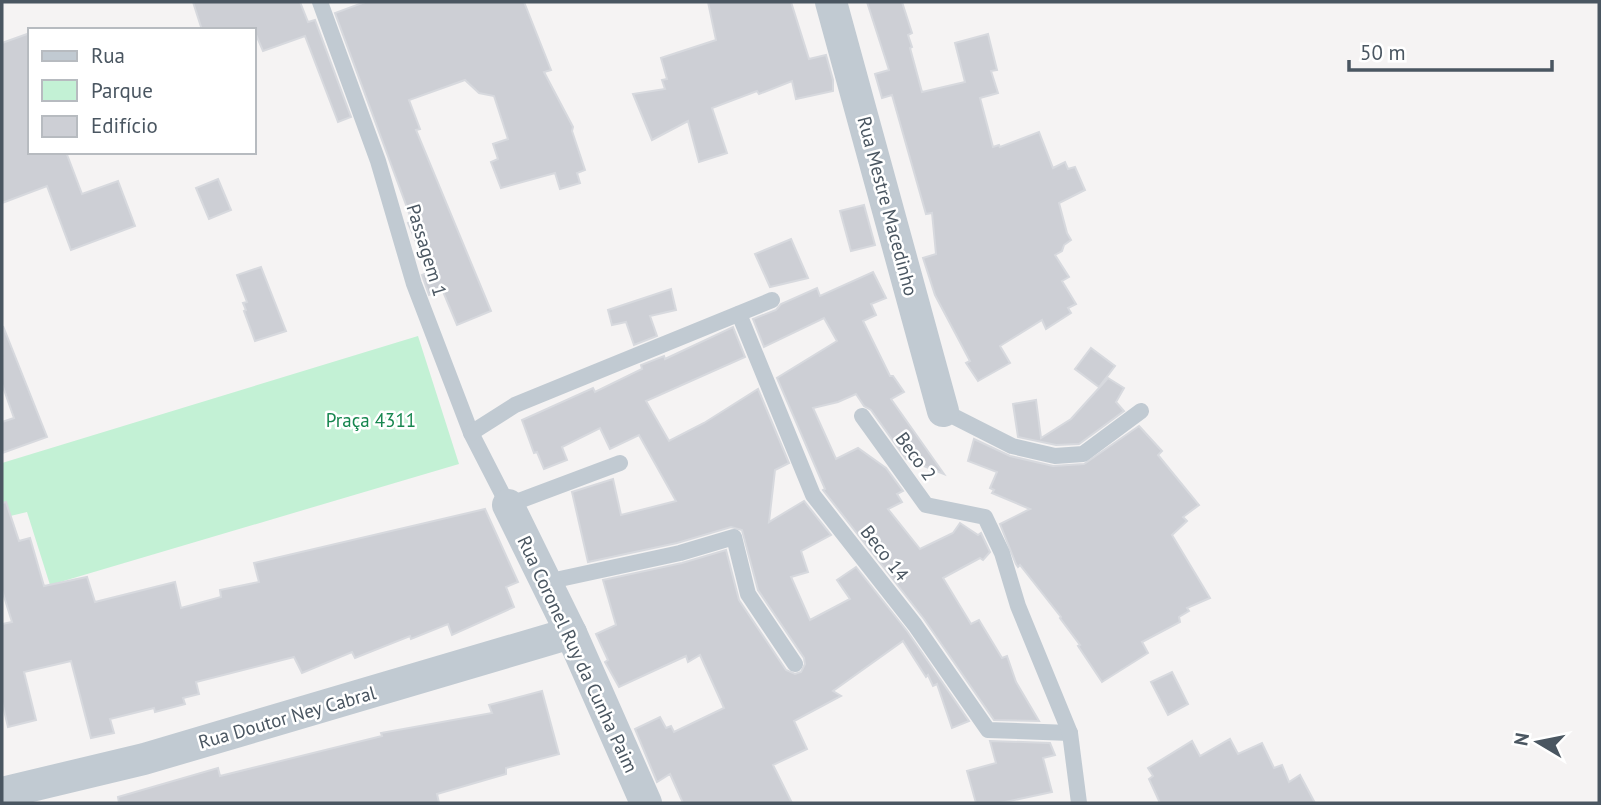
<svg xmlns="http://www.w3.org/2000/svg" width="1601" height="805" font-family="'PT Sans',sans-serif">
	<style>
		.green { fill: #c3f1d5 }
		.building { fill: #cdcfd5; stroke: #d7d9de; stroke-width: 2 }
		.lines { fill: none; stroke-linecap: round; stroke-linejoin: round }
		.lane { stroke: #c1cad2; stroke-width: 16 }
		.street { stroke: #c1cad2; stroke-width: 32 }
		.labels { text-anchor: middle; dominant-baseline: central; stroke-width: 5; stroke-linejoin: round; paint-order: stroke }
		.street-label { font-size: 19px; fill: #4a5661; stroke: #fff }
		.park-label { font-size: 19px; fill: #17864f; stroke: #fff }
	</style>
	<rect width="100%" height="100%" fill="#f5f3f3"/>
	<path class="green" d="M418,336l41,128 -409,121 -23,-73 -25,6v-55z"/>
	<g class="building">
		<path d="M193,2h107l8,20 7,-2 36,97 -13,5 -33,-86 -42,15 -9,-21h-52z"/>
		<path d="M365,2h159l27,68 -7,2 29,55 -1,4 13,39 -8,3 3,10 -20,6 -5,-16 -54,15 -10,-26 7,-3 -5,-15 15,-5 -14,-43 -15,-3 -14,-13 -56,20 11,29 -4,1 75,181 -34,14 -15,-36 -13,6 -7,-20 7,-3 -21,-49 4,-2 -77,-208z"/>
		<path d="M708,2h83l18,57 17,-4 7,25v11l-37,8 -4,-18 -33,13 -2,-3 -45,17 15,45 -28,9 -11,-41 -36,19 -19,-46 32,-5 -3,-9 5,-1 -6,-21 55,-18z"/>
		<path d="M867,2h35l10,31 -4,2 4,12 -2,1 12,44 43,-10 -10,-39 33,-9 9,36 -6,1 7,22 -18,5 13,49 6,-2 1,2 39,-15 14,36 12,-6 3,7 7,-2 10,23 -26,13 8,30 4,7 -7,5 -2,6 -7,4 14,22 -7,4 14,23 -8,4 3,5 -25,16 -4,-9 -42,26 10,17 -32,18 -12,-18 4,-2 -35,-66 -12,-37 13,-4 -4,-41 -6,1 -34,-119 -10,3 -7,-24 14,-4z"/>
		<path d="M30,33v119h36l16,42 36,-13 17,45 -64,24 -24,-64 -45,17v-160z"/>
		<path d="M218,179l13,31 -22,9 -13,-31z"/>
		<path d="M864,205l11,40 -24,6 -11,-40z"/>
		<path d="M791,239l17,39 -38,9 -15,-33z"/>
		<path d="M261,267l25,64 -31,10 -11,-30 2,-1 -3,-7 4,-1 -10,-27z"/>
		<path d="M873,272l13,26 -15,6 5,11 -13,6 27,55h3l11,16 -13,7 53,75 -38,-15 -35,-49 -7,-4 -8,-12 -18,8 -25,6 23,51 22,-11 28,20 17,23 -6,3 5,8 -14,7 32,40 33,-16 7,-10 18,12 3,-2 9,19 -7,8 -3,-2 -37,20 28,46 8,-4 23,38 5,-2 9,26 23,39 -45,-1 -70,-101 -101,-129 2,-1 -48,-111 60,-37 -13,-23 -60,29 -11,-28 23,-9 5,-6 36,-16 3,8z"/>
		<path d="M671,289l5,21 -26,6 7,20 -23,9 -8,-23 -14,3 -4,-15z"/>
		<path d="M3,326l44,111 -45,16v-31l12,-4 -12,-34z"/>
		<path d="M733,327l12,30 -99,44 23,40 35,-18 54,-34 31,74 -14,7 -6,52 35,-21 27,34 -30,16 7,21 -17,5 19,43 40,-21 -13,-19 19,-13 51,64 62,90 -17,7 -15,-44 -4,2 -5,-11 -2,2 -23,-36 -70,50 8,5 -47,25 13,28 -34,16 19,38h-109l-13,-29 -13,8 -22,-53 25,-12 6,11 5,-2 3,6 50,-24 -24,-53 -12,7 -2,-6 -67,31 -14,-25 3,-2 -12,-26 20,-9 -13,-45 79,-17 44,-13 13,50 47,70 9,4 6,-2 4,-8 -1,-6 -46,-68 -16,-60 -11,-3 -54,16 -89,19 -16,-70 41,-13 8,36 55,-14 -37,-66 -29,14 -10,-21 -38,19 5,13 -23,9 -7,-17 -3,1 -12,-33 71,-32 2,4 47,-23 -1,-4 23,-9 1,3z"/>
		<path d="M1091,348l24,18 -16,21 -24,-18z"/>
		<path d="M1108,378l16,10 -8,14 8,9 -45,33 -23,1 -38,-8 -5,-33 23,-4 5,38 30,-19z"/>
		<path d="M1139,426l23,25 -4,4 41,50 -16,12 4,4 -15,14 38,63 -23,10 2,3 -10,6 1,5 -38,20 6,11 -46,29 -24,-36 2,-1 -20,-27 1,-1 -41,-52 -2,2 -2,-3 -16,-40 30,-15 -38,-16 2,-3 -4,-2 7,-16 -29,-11 6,-22 36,17 43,10 31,-2z"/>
		<path d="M6,502l13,39 11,-3 14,48 43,-9 8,25 80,-20 6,26 40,-11 -1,-7 39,-8 -5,-19 231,-54 33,73 -12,5 8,20 -62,28 -4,-11 -37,15 -1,-3 -55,22 -3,-6 -50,21 -8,-16 -98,25 3,12 -16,4 2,6 -30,8 -1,-4 -44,11 4,14 -23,5 -20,-77 -47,11 12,48 -28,7 -6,-25v-78l10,-2 -10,-32v-87z"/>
		<path d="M1172,672l16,32 -20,11 -17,-33z"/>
		<path d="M542,691l17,63 -53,14v6l-69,20 2,9h-320l-1,-6 100,-29 2,8 162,-40 -1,-3 111,-20 -3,-8z"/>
		<path d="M1230,739l8,15 24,-11 12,25 8,-3 7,17 11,-7 15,28h-155l-11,-24 4,-3 -5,-8 44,-27 8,15z"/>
		<path d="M990,741l60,2 5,12 -12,3 9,34 -52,11h-24l-9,-32 29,-8z"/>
	</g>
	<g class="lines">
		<g class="lane">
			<path d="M320,2l58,159 36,123 57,149 37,72 112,-42"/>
			<path d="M739,314l74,181 102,130 73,105 82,3"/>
			<path d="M943,411l69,35 43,10 28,-2 58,-43"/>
			<path d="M862,416l64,89 59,12 17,36 16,53 52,127 9,70"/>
			<path d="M471,433l44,-28 257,-105"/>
			<path d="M546,582l134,-29 54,-16 14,57 47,70"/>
		</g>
		<g class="street">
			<path d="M831,2l112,409"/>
			<path d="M508,505l63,128 75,170"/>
			<path d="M2,793l142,-34 427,-126"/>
		</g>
	</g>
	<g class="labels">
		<g class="street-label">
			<text transform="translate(888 206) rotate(75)">Rua Mestre Macedinho</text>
			<text transform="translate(427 250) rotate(73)">Passagem 1</text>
			<text transform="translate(916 456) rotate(54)">Beco 2</text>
			<text transform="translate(885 553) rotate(52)">Beco 14</text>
			<text transform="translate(578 654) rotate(65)">Rua Coronel Ruy da Cunha Paim</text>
			<text transform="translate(287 717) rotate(-16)">Rua Doutor Ney Cabral</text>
		</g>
		<g class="park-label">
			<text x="371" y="420">Praça 4311</text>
		</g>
	</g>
	<rect width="1601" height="805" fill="none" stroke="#4a5661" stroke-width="7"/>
	<rect x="28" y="28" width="228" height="126" fill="#ffffff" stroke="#b7bbc0" stroke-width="2"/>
	<rect x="42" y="51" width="35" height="10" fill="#c1cad2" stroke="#b7bbc0" stroke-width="2"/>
	<text x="91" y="63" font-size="21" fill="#4a5661">Rua</text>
	<rect x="42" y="80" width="35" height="21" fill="#c3f1d5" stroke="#b7bbc0" stroke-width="2"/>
	<text x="91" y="98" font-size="21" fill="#4a5661">Parque</text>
	<rect x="42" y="116" width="35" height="21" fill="#cdcfd5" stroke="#b7bbc0" stroke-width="2"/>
	<text x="91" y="133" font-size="21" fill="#4a5661">Edifício</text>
	<g transform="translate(1538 742) rotate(280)" stroke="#ffffff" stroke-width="5" paint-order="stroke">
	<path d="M0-5L12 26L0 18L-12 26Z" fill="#4a5661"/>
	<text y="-10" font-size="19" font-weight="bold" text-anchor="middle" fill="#4a5661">N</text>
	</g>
	<path d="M1349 60v10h203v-10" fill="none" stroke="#4a5661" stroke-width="3.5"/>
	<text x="1360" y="60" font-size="21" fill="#4a5661" stroke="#ffffff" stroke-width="5" paint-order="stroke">50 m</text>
</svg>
